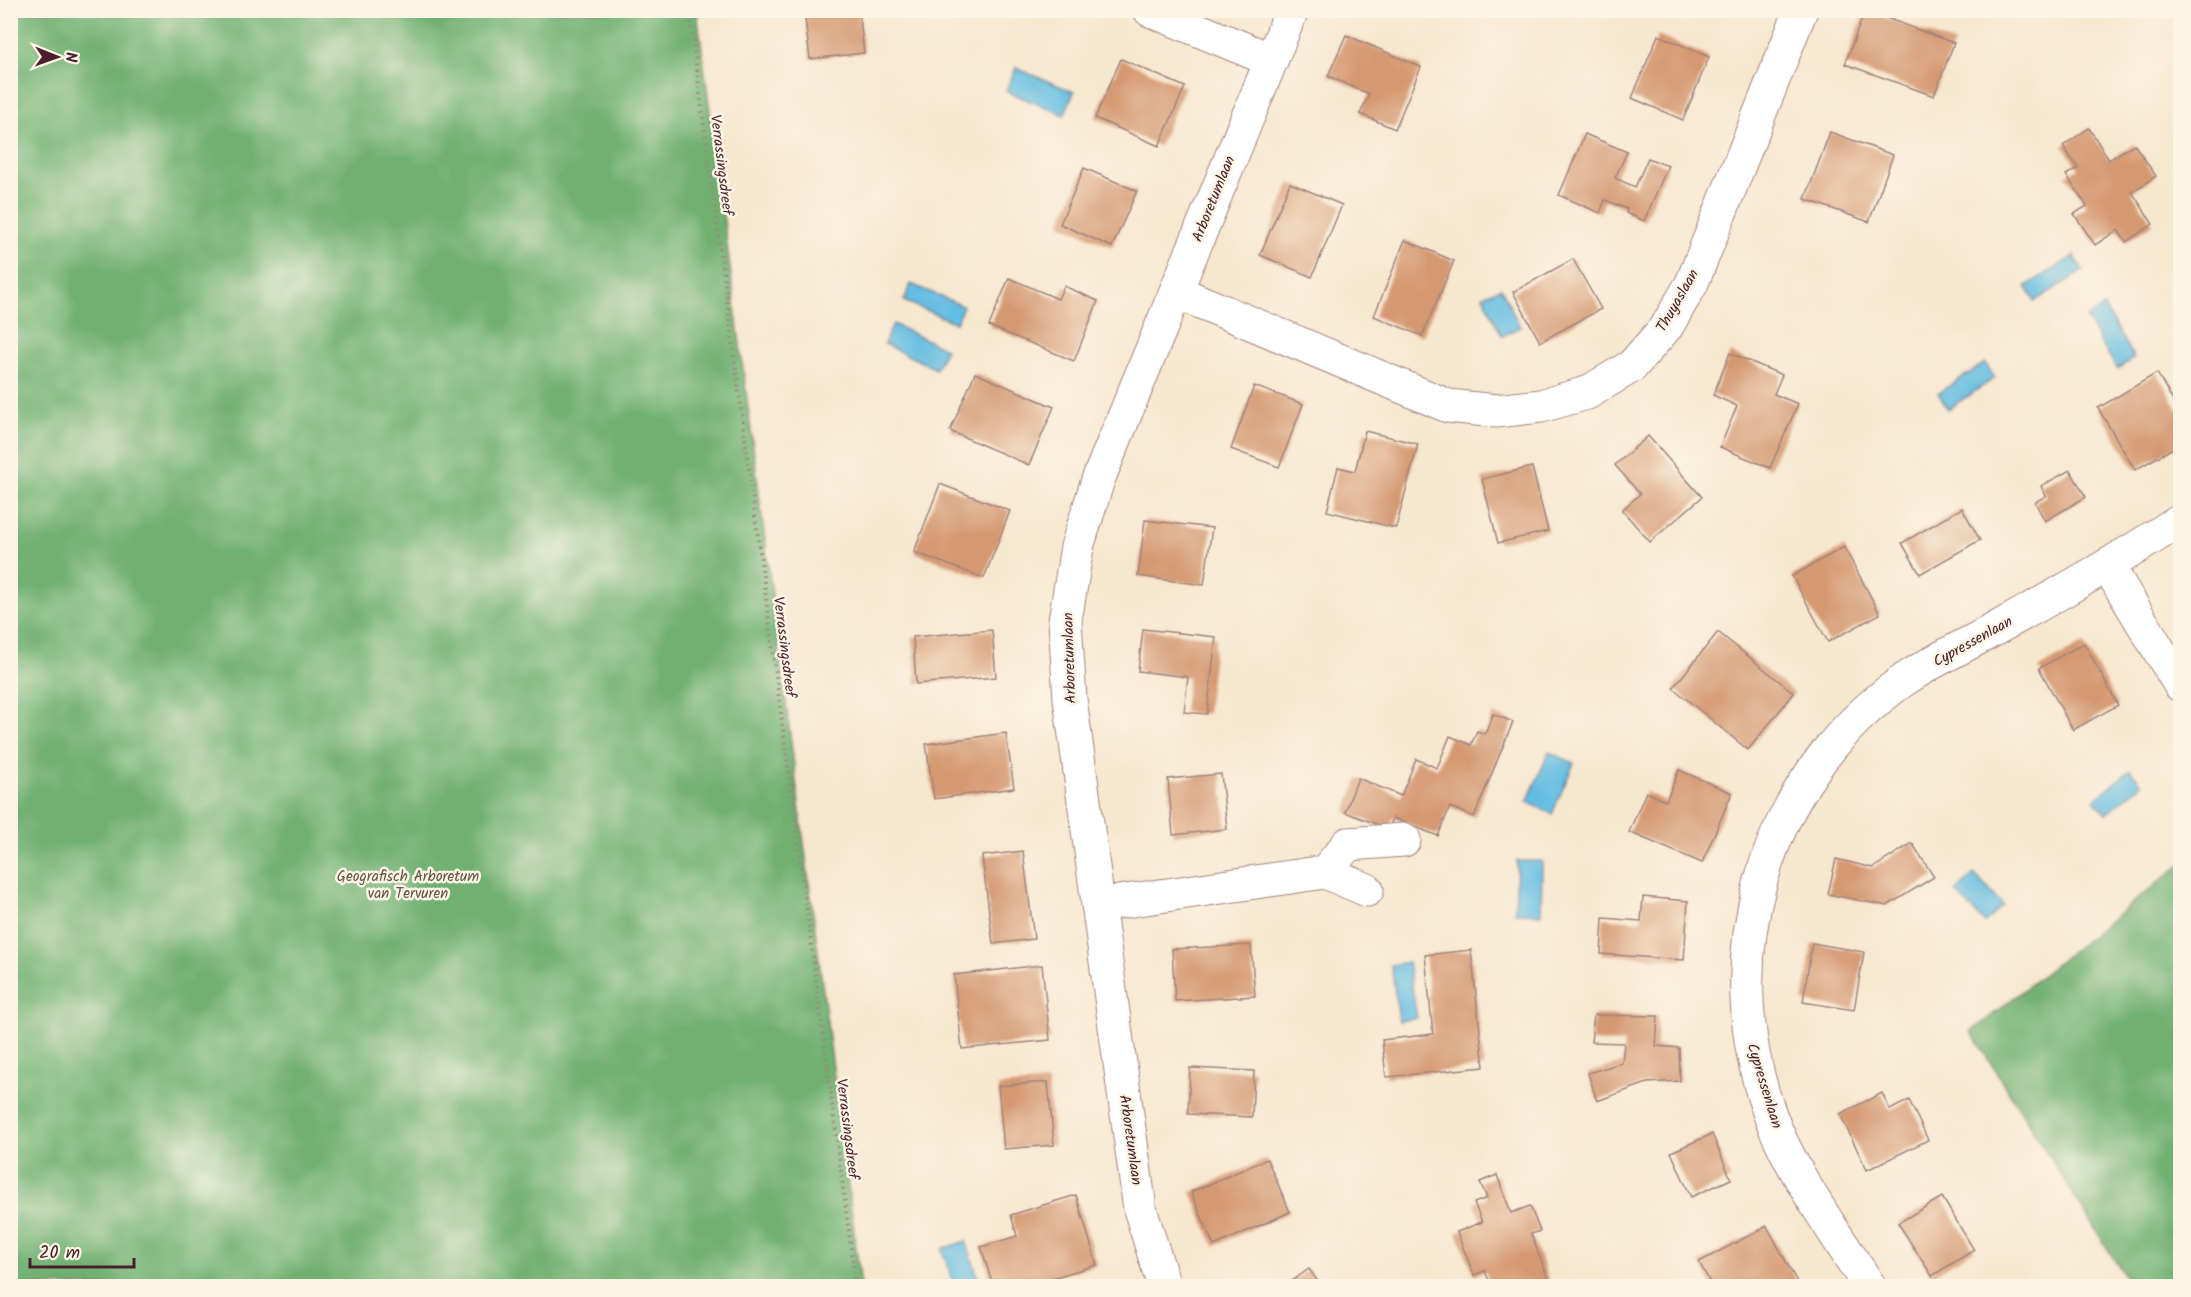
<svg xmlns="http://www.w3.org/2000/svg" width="2191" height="1297" font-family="Kalam,sans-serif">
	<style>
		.forest { fill: #70b072; stroke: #5d684e; stroke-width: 1.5 }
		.water { fill: #64bde2; stroke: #576e86; stroke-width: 1.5 }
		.building { fill: #d59971 }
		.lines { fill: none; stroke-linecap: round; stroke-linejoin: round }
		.minor-casing { stroke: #a0837d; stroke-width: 35 }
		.path { stroke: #a0837d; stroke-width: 4; stroke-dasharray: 1.5 4.5; stroke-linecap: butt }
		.minor { stroke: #fff; stroke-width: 33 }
		.labels { text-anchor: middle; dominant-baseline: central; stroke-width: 5; stroke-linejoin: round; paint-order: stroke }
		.street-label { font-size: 15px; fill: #4a1f2b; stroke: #fcf5e5 }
		.park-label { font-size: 15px; fill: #5e5346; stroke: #fcf5e5 }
	</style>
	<rect width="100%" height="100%" fill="#fcf5e5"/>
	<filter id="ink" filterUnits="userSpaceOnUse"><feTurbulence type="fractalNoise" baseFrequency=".0167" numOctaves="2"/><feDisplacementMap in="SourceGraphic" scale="12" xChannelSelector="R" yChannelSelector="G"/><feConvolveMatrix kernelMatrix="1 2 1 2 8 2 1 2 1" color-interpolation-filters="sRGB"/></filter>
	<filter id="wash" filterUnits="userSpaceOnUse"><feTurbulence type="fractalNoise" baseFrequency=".008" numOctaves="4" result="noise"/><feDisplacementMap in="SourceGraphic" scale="24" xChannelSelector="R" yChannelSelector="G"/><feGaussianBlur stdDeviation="1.35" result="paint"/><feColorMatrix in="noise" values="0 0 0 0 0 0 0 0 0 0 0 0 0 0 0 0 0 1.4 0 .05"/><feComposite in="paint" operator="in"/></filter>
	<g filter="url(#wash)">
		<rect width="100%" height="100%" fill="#f7e7cf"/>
		<g class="forest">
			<path d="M10,11h687l164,1275h-850z"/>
			<path d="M2180,865v421h-49l-160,-254z"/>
		</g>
		<g class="water">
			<path d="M1016,68l58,24 -10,23 -58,-24z"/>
			<path d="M2074,256l9,15 -48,30 -9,-15z"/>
			<path d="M911,284l52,22 -7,17 -52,-22z"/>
			<path d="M1501,288l19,39 -18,9 -19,-40z"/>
			<path d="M2104,307l30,51 -17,11 -31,-51z"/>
			<path d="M893,324l53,25 -10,20 -52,-25z"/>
			<path d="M1985,363l10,15 -47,31 -10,-16z"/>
			<path d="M1549,752l25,11 -22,51 -25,-12z"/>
			<path d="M2130,770l12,14 -36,30 -12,-14z"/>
			<path d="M1517,861h25l-1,53 -26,-1z"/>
			<path d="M1974,874l29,31 -18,18 -29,-31z"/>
			<path d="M1408,962l9,56 -18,3 -8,-56z"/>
			<path d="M966,1241l15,45h-27l-12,-37z"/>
		</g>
		<g id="blocks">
			<g class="building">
				<path d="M804,10h55l5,43 -54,6z"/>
				<path d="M1865,10l89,33 -20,53 -89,-32z"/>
				<path d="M1346,35l75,32 -26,62 -35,-15 9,-20 -41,-18z"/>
				<path d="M1658,35l51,22 -26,63 -51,-22z"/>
				<path d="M1121,59l64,28 -26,59 -64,-28z"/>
				<path d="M2089,128l20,32 25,-16 22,32 -24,16 21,32 -27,18 -8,-12 -23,15 -21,-31 13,-8 -21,-31 12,-7 -15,-22z"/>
				<path d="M1830,132l63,23 -24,67 -64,-23z"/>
				<path d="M1585,134l42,18 -12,26 20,9 13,-29 20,8 -24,55 -18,-8 1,-4 -22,-9 -5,13 -41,-18z"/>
				<path d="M1084,168l53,23 -25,56 -52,-23z"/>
				<path d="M1290,183l52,22 -30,72 -52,-22z"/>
				<path d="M1405,240l49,21 -32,75 -48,-20z"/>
				<path d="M1573,259l28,50 -61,33 -27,-50z"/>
				<path d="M1009,278l49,21 6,-13 34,15 -24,60 -85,-35z"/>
				<path d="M1730,353l52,22 -8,19 24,10 -28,64 -50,-21 17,-41 -24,-11z"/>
				<path d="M975,373l79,34 -25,58 -79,-34z"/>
				<path d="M2157,373l23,40v31l-45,26 -37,-62z"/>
				<path d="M1254,386l49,18 -24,63 -48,-18z"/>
				<path d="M1365,431l53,13 -22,84 -69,-17 11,-44 17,4z"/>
				<path d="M1648,436l54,61 -52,45 -28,-32 18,-16 -25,-29z"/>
				<path d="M1532,467l16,64 -50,12 -16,-64z"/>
				<path d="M2070,470l16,27 -41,24 -10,-19 11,-6 -5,-10z"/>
				<path d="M940,484l70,27 -26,67 -70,-26z"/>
				<path d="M1962,508l18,32 -60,34 -18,-31z"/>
				<path d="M1145,520l67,8 -8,57 -66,-9z"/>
				<path d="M1844,547l36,67 -52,28 -36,-66z"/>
				<path d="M1143,629l73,8 -9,77 -23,-2 4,-35 -50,-6z"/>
				<path d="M992,630l4,47 -80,7 -3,-47z"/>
				<path d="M1718,632l76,61 -46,57 -75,-62z"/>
				<path d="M2084,643l34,62 -45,25 -34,-62z"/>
				<path d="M1493,714l20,8 -39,95 -24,-10 -12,29 -45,-18 -4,11 -44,-17 13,-34 43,18 15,-37 21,9 13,-32 21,9 6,-14 8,3z"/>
				<path d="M1006,733l8,55 -80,11 -8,-55z"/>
				<path d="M1679,770l53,23 -30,70 -73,-31 17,-40 20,9z"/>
				<path d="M1221,774l6,55 -54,6 -5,-56z"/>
				<path d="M1912,843l22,34 -47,29 -59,-12 8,-35 37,9z"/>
				<path d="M1023,851l11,88 -41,5 -11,-88z"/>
				<path d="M1643,897l45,4 -4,59 -83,-6 2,-36 38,3z"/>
				<path d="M1812,943l52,9 -10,58 -51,-8z"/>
				<path d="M1251,945l4,51 -80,5 -3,-52z"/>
				<path d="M1471,950l13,117 -98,10 -4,-37 51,-6 -8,-79z"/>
				<path d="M1042,965l8,75 -88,9 -8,-74z"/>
				<path d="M1594,1015l64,1 -2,30 23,2 1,33 -33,2 -50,18 -9,-28 34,-10 2,-20 -33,-1z"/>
				<path d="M1190,1068l64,3 -2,46 -64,-3z"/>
				<path d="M1048,1082l6,63 -50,4 -6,-63z"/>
				<path d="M1882,1093l8,17 19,-10 19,40 -61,30 -27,-56z"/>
				<path d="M1712,1134l19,45 -40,18 -20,-45z"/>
				<path d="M1267,1159l23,53 -76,34 -23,-54z"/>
				<path d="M1497,1175l14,38 19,-7 10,25 -9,3 20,52h-60l-6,-15 -11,4 -17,-43 25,-10 -8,-19 13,-5 -7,-16z"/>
				<path d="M1076,1195l21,70 -73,21h-31l-12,-39 36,-11 -6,-21z"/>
				<path d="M1942,1197l32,53 -42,26 -34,-53z"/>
				<path d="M1767,1226l30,56 -9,4h-76l-13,-24z"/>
				<path d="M1309,1269l12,17h-36z"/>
			</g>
		</g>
	</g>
	<g filter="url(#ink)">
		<use href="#blocks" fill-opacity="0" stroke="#a0837d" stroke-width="1.5"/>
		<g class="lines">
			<g class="minor-casing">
				<g id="minor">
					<path d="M1150,10l121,50"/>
					<path d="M1177,292l271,114 48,5 45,-5 46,-13 45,-27 35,-40 25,-43 109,-273"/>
					<path d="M2108,566l72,119"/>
					<path d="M1325,872l23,-28 56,-4"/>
					<path d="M1098,905l227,-33 42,18"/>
					<path d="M1164,1286l-24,-77 -70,-510 -5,-78 12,-74 21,-67 194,-470"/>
					<path d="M1869,1286c-30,-47 -71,-105 -93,-156 -67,-162 -17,-349 128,-450 29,-20 63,-35 93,-52 62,-34 124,-69 183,-108"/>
				</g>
			</g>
			<path class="path" d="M689,10l167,1276"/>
			<use href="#minor" class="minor"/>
		</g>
	</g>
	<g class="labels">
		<g class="street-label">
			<text transform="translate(721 165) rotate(83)">Verrassingsdreef</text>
			<text transform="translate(1214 199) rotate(-68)">Arboretumlaan</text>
			<text transform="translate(1678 301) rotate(-60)">Thuyaslaan</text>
			<text transform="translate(1973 642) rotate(-29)">Cypressenlaan</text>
			<text transform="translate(784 647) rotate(83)">Verrassingsdreef</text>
			<text transform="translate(1070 658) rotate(-92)">Arboretumlaan</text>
			<text transform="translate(1764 1086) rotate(73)">Cypressenlaan</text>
			<text transform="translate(847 1129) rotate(83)">Verrassingsdreef</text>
			<text transform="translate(1130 1140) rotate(82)">Arboretumlaan</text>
		</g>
		<g class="park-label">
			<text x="408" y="877">Geografisch Arboretum<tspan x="408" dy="17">van Tervuren</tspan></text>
		</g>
	</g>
	<rect width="2191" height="1297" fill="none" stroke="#fcf5e5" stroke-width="36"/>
	<g transform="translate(57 57) rotate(91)" stroke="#fcf5e5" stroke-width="4.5" paint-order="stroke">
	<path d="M0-4.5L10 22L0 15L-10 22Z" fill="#4a1f2b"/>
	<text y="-9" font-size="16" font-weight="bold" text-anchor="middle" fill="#4a1f2b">N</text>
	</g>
	<path d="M30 1258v9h104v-9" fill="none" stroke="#4a1f2b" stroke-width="3"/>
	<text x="39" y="1258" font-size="18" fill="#4a1f2b" stroke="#fcf5e5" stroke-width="4.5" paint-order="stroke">20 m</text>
</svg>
